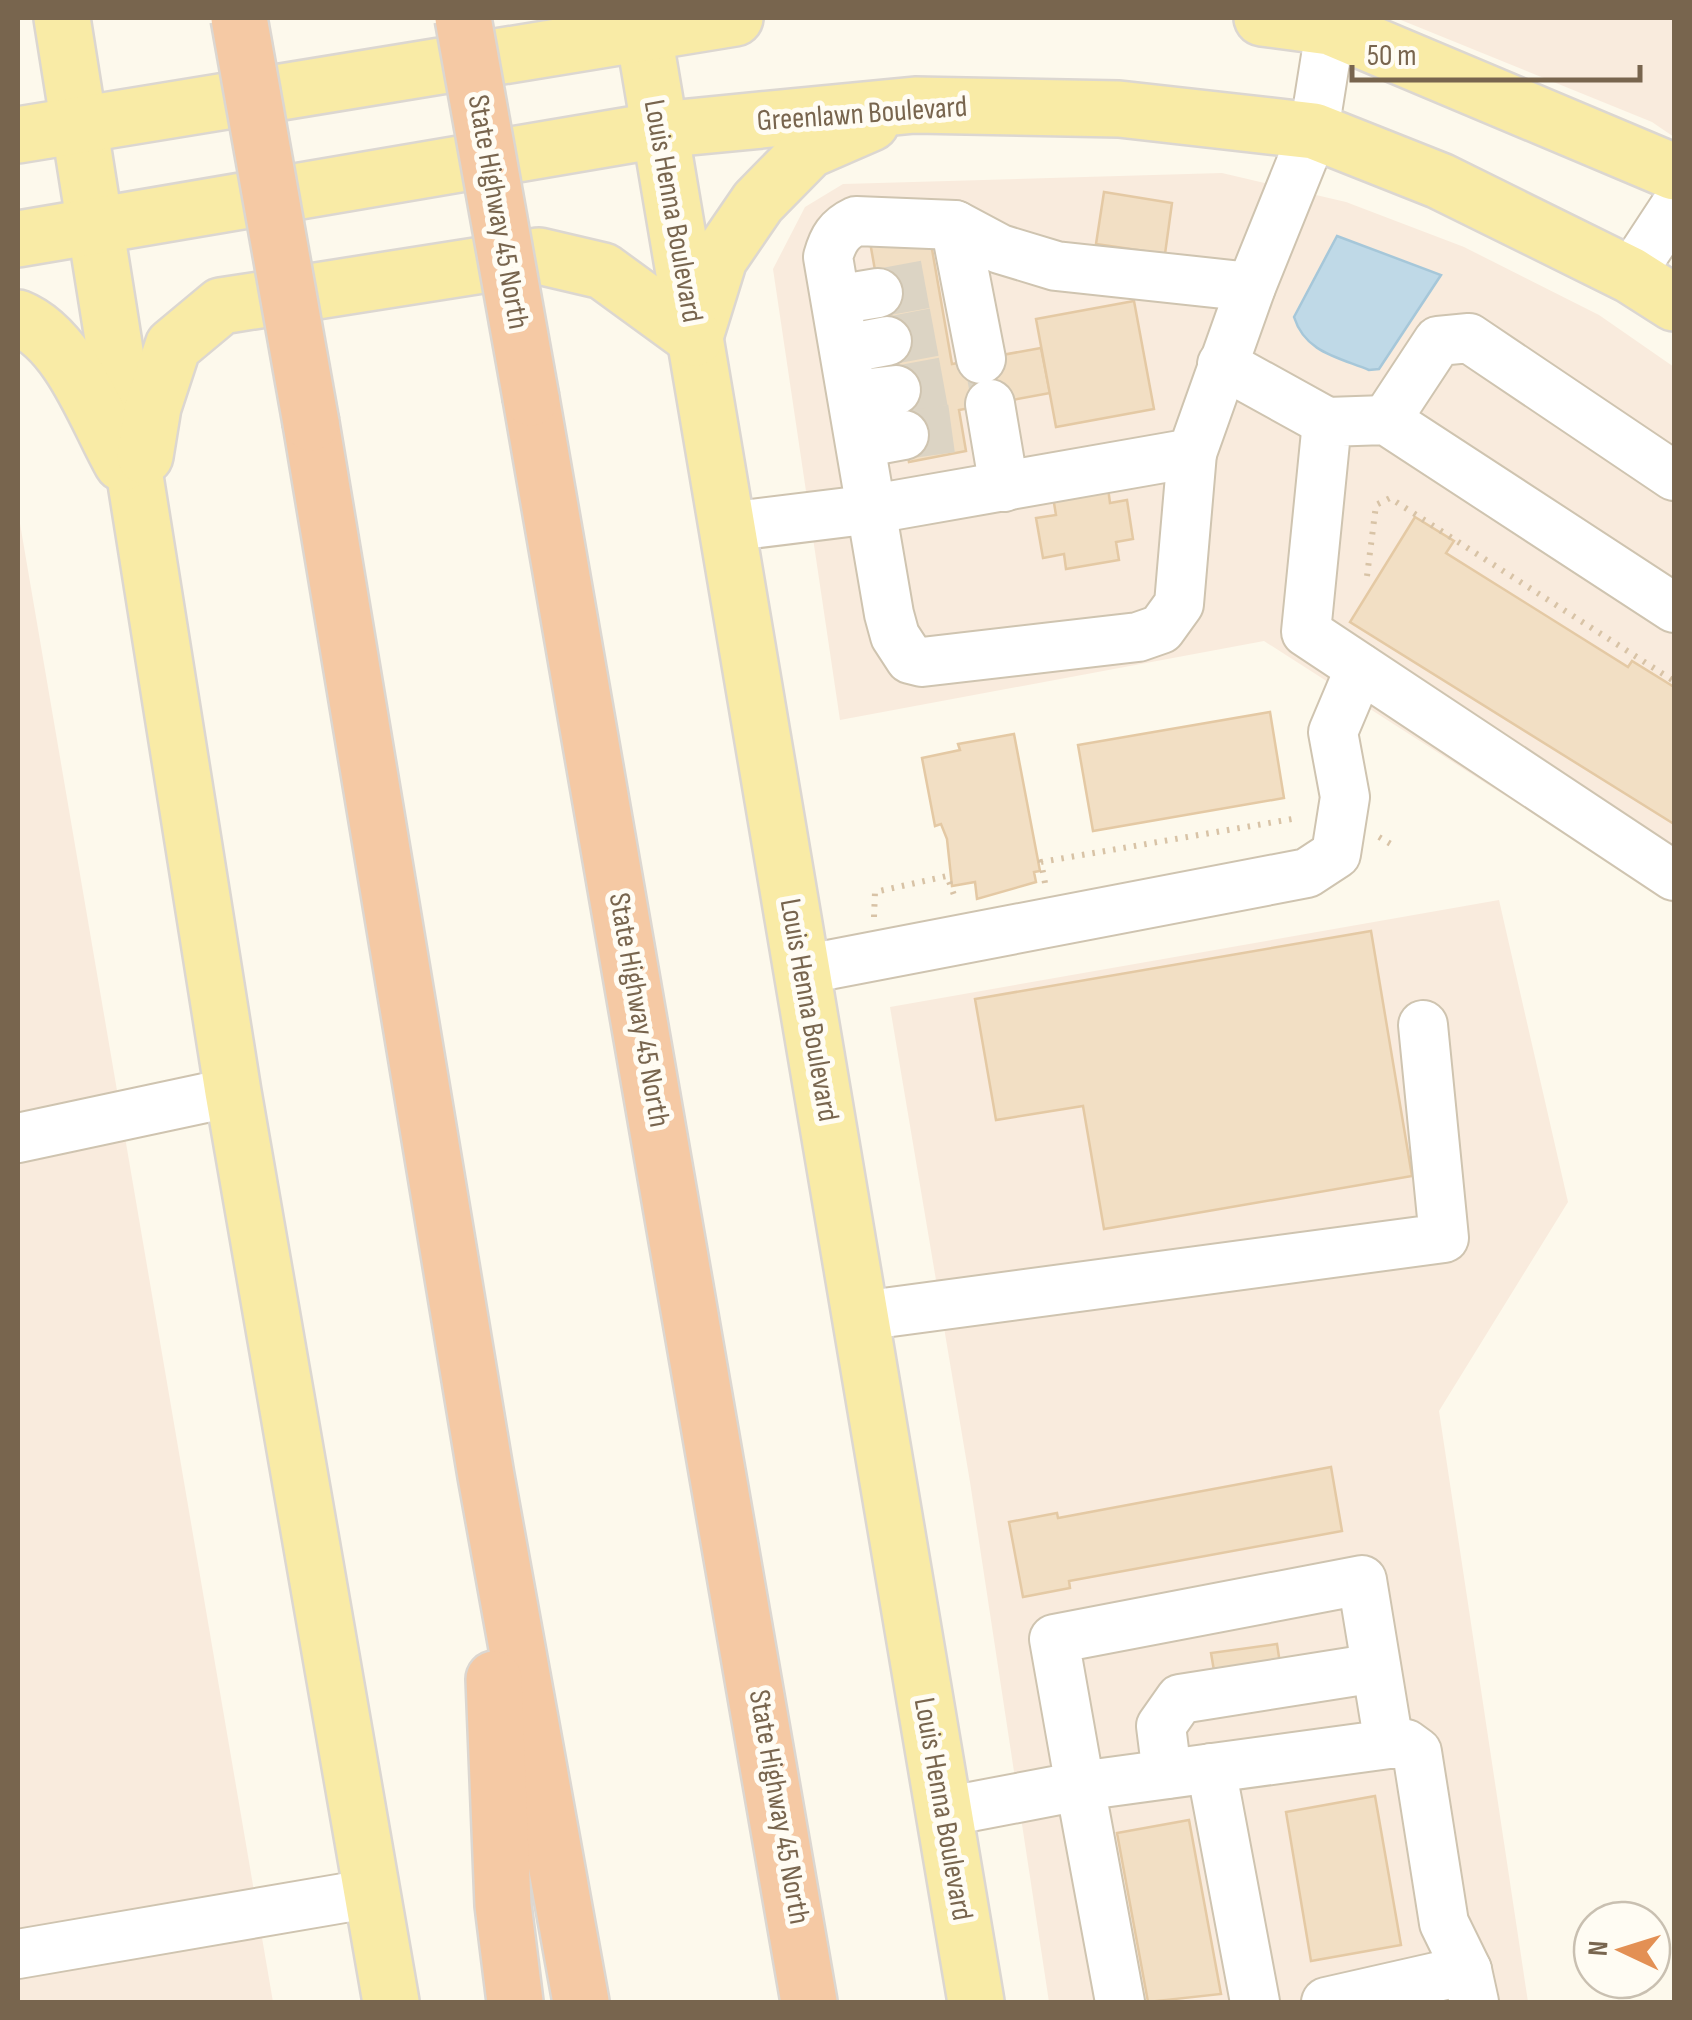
<svg xmlns="http://www.w3.org/2000/svg" width="1692" height="2020" font-family="'Sofia Sans Condensed',sans-serif">
	<style>
		.commercial { fill: #f9ebdd }
		.water { fill: #bfd9e7; stroke: #a6c7d9; stroke-width: 2.5 }
		.building { fill: #f2dfc4; stroke: #e4c9a4; stroke-width: 2.5 }
		.lines { fill: none; stroke-linecap: round; stroke-linejoin: round }
		.minor-tunnel { stroke: #dcd4c4; stroke-width: 48; stroke-dasharray: 48 24; stroke-linecap: butt }
		.minor-casing { stroke: #cfc4b0; stroke-width: 52 }
		.major-casing { stroke: #dcd7d1; stroke-width: 60 }
		.highway-casing { stroke: #dcd7d1; stroke-width: 60 }
		.path { stroke: #d8c3a6; stroke-width: 6; stroke-dasharray: 2.5 8; stroke-linecap: butt }
		.minor { stroke: #fff; stroke-width: 48 }
		.major { stroke: #f9eba6; stroke-width: 55 }
		.highway { stroke: #f5c9a4; stroke-width: 55 }
		.highway-bridge-casing { stroke: #dcd7d1; stroke-width: 60; stroke-linecap: butt }
		.highway-bridge { stroke: #f5c9a4; stroke-width: 55 }
		.labels { text-anchor: middle; dominant-baseline: central; stroke-width: 10; stroke-linejoin: round; paint-order: stroke }
		.street-label { font-size: 30px; fill: #78654e; stroke: #fffcf3 }
	</style>
	<rect width="100%" height="100%" fill="#fdf9ec"/>
	<g class="commercial">
		<path d="M1396,18h278v119l-22,-15z"/>
		<path d="M1222,173l124,29 118,45 135,68 75,52v537l-410,-263 -424,79 -67,-451 32,-62 38,-23z"/>
		<path d="M18,512l255,1490h-255z"/>
		<path d="M1499,900l69,302 -129,209 89,591h-479l-79,-520 -80,-475z"/>
	</g>
	<path class="water" d="M1337,236l104,39 -62,94 -10,1c-32,-13 -64,-18 -75,-53z"/>
	<g class="building">
		<path d="M1104,192l68,11 -7,51 -69,-10z"/>
		<path d="M929,232l23,132 89,-16 9,45 -91,17 7,41 -57,11 -39,-220z"/>
		<path d="M1134,301l20,108 -98,18 -20,-108z"/>
		<path d="M1108,488l2,15 17,-3 6,39 -17,3 3,18 -53,9 -2,-15 -21,4 -7,-40 20,-3 -3,-18z"/>
		<path d="M1415,517l39,24 -8,12 182,114 4,-6 42,26v137l-324,-202z"/>
		<path d="M1270,712l14,86 -191,33 -15,-86z"/>
		<path d="M1014,734l26,137 -6,1 2,10 -59,17 -2,-17 -23,4 -5,-47 -6,-15 -6,2 -13,-68 38,-8 -2,-6z"/>
		<path d="M1371,931l41,245 -308,53 -21,-123 -87,14 -21,-121z"/>
		<path d="M1331,1467l11,64 -273,50 1,7 -47,9 -14,-75 48,-9 1,5z"/>
		<path d="M1277,1644l8,52 -65,10 -9,-53z"/>
		<path d="M1375,1796l26,149 -90,16 -25,-149z"/>
		<path d="M1189,1820l32,174 -73,8 -31,-169z"/>
	</g>
	<g class="lines">
		<g class="minor-tunnel">
			<path d="M878,293l60,-11"/>
			<path d="M887,341l59,-11"/>
			<path d="M896,390l88,-16"/>
			<path d="M904,435l58,-8"/>
		</g>
		<g class="minor-casing">
			<g id="minor">
				<path d="M955,225l26,134"/>
				<path d="M1630,275l44,-67"/>
				<path d="M836,300l42,-7"/>
				<path d="M845,349l42,-8"/>
				<path d="M1222,364l105,58"/>
				<path d="M853,395l43,-5"/>
				<path d="M990,404l14,83"/>
				<path d="M1386,420l52,-79 31,-3 205,138"/>
				<path d="M861,443l43,-8"/>
				<path d="M1192,453l-13,151 -18,25 -23,8 -216,25 -12,-3 -15,-23 -6,-22 -61,-357c5,-18 11,-28 28,-36l99,4 45,24 56,17 195,21"/>
				<path d="M727,527l146,-18 319,-56 59,-166 63,-156 18,-113"/>
				<path d="M1674,608l-288,-188 -59,2 -21,210 368,244"/>
				<path d="M802,970l505,-97 29,-19 9,-57 -12,-65 27,-64"/>
				<path d="M18,1138l215,-46"/>
				<path d="M861,1316l583,-78 -21,-213"/>
				<path d="M1389,1744h17l11,8 27,171 23,47 7,32"/>
				<path d="M1211,1768l44,234"/>
				<path d="M1167,1774l-6,-48 19,-27 196,-31"/>
				<path d="M944,1812l136,-26 -26,-147 308,-59 27,164 -309,42 40,216"/>
				<path d="M18,1954l355,-61"/>
				<path d="M1326,2002l141,-32"/>
			</g>
		</g>
		<g class="major-casing">
			<g id="major">
				<path d="M62,18l171,1074 158,910"/>
				<path d="M641,18l335,1984"/>
				<path d="M1262,18l68,9 344,145"/>
				<path d="M18,135l717,-117"/>
				<path d="M18,239l641,-109 256,-25 204,4 195,22 126,50 190,94 44,28"/>
				<path d="M18,318c52,21 78,99 104,145"/>
				<path d="M697,330l22,-71 39,-57 51,-52 62,-27"/>
				<path d="M145,456l8,-49 20,-61 48,-40 318,-50 64,15 92,67"/>
			</g>
		</g>
		<g class="highway-casing">
			<g id="highway">
				<path d="M531,398l278,1604"/>
				<path d="M311,423l175,1053 95,526"/>
				<path d="M494,1679l9,226 12,97"/>
			</g>
		</g>
		<g class="path">
			<path d="M1367,576l9,-71 14,-7 284,183"/>
			<path d="M1379,837l15,9"/>
			<path d="M1045,883l-4,-21 257,-44"/>
			<path d="M874,917l1,-25 72,-16 7,19"/>
		</g>
		<use href="#minor" class="minor"/>
		<use href="#major" class="major"/>
		<use href="#highway" class="highway"/>
		<g class="highway-bridge-casing">
			<g id="highway-bridge">
				<path d="M239,18l72,405"/>
				<path d="M463,18l68,380"/>
			</g>
		</g>
		<use href="#highway-bridge" class="highway-bridge"/>
	</g>
	<g class="labels">
		<g class="street-label">
			<text transform="translate(862 114) rotate(-4)">Greenlawn Boulevard</text>
			<text transform="translate(673 211) rotate(80)">Louis Henna Boulevard</text>
			<text transform="translate(498 212) rotate(80)">State Highway 45 North</text>
			<text transform="translate(639 1010) rotate(80)">State Highway 45 North</text>
			<text transform="translate(809 1010) rotate(80)">Louis Henna Boulevard</text>
			<text transform="translate(779 1807) rotate(80)">State Highway 45 North</text>
			<text transform="translate(943 1809) rotate(80)">Louis Henna Boulevard</text>
		</g>
	</g>
	<rect width="1692" height="2020" fill="none" stroke="#78654e" stroke-width="40"/>
	<g transform="translate(1622 1950) rotate(274)"><circle r="48" fill="#fffcf3" stroke="#c9c0b1" stroke-width="2.5"/>
	<path d="M0-8L18 38L0 25L-18 38Z" fill="#e39054"/>
	<text y="-15" font-size="28" font-weight="bold" text-anchor="middle" fill="#78654e">N</text>
	</g>
	<path d="M1352 65v15h288v-15" fill="none" stroke="#78654e" stroke-width="5"/>
	<text x="1367" y="65" font-size="30" fill="#78654e" stroke="#fffcf3" stroke-width="8" paint-order="stroke">50 m</text>
</svg>
